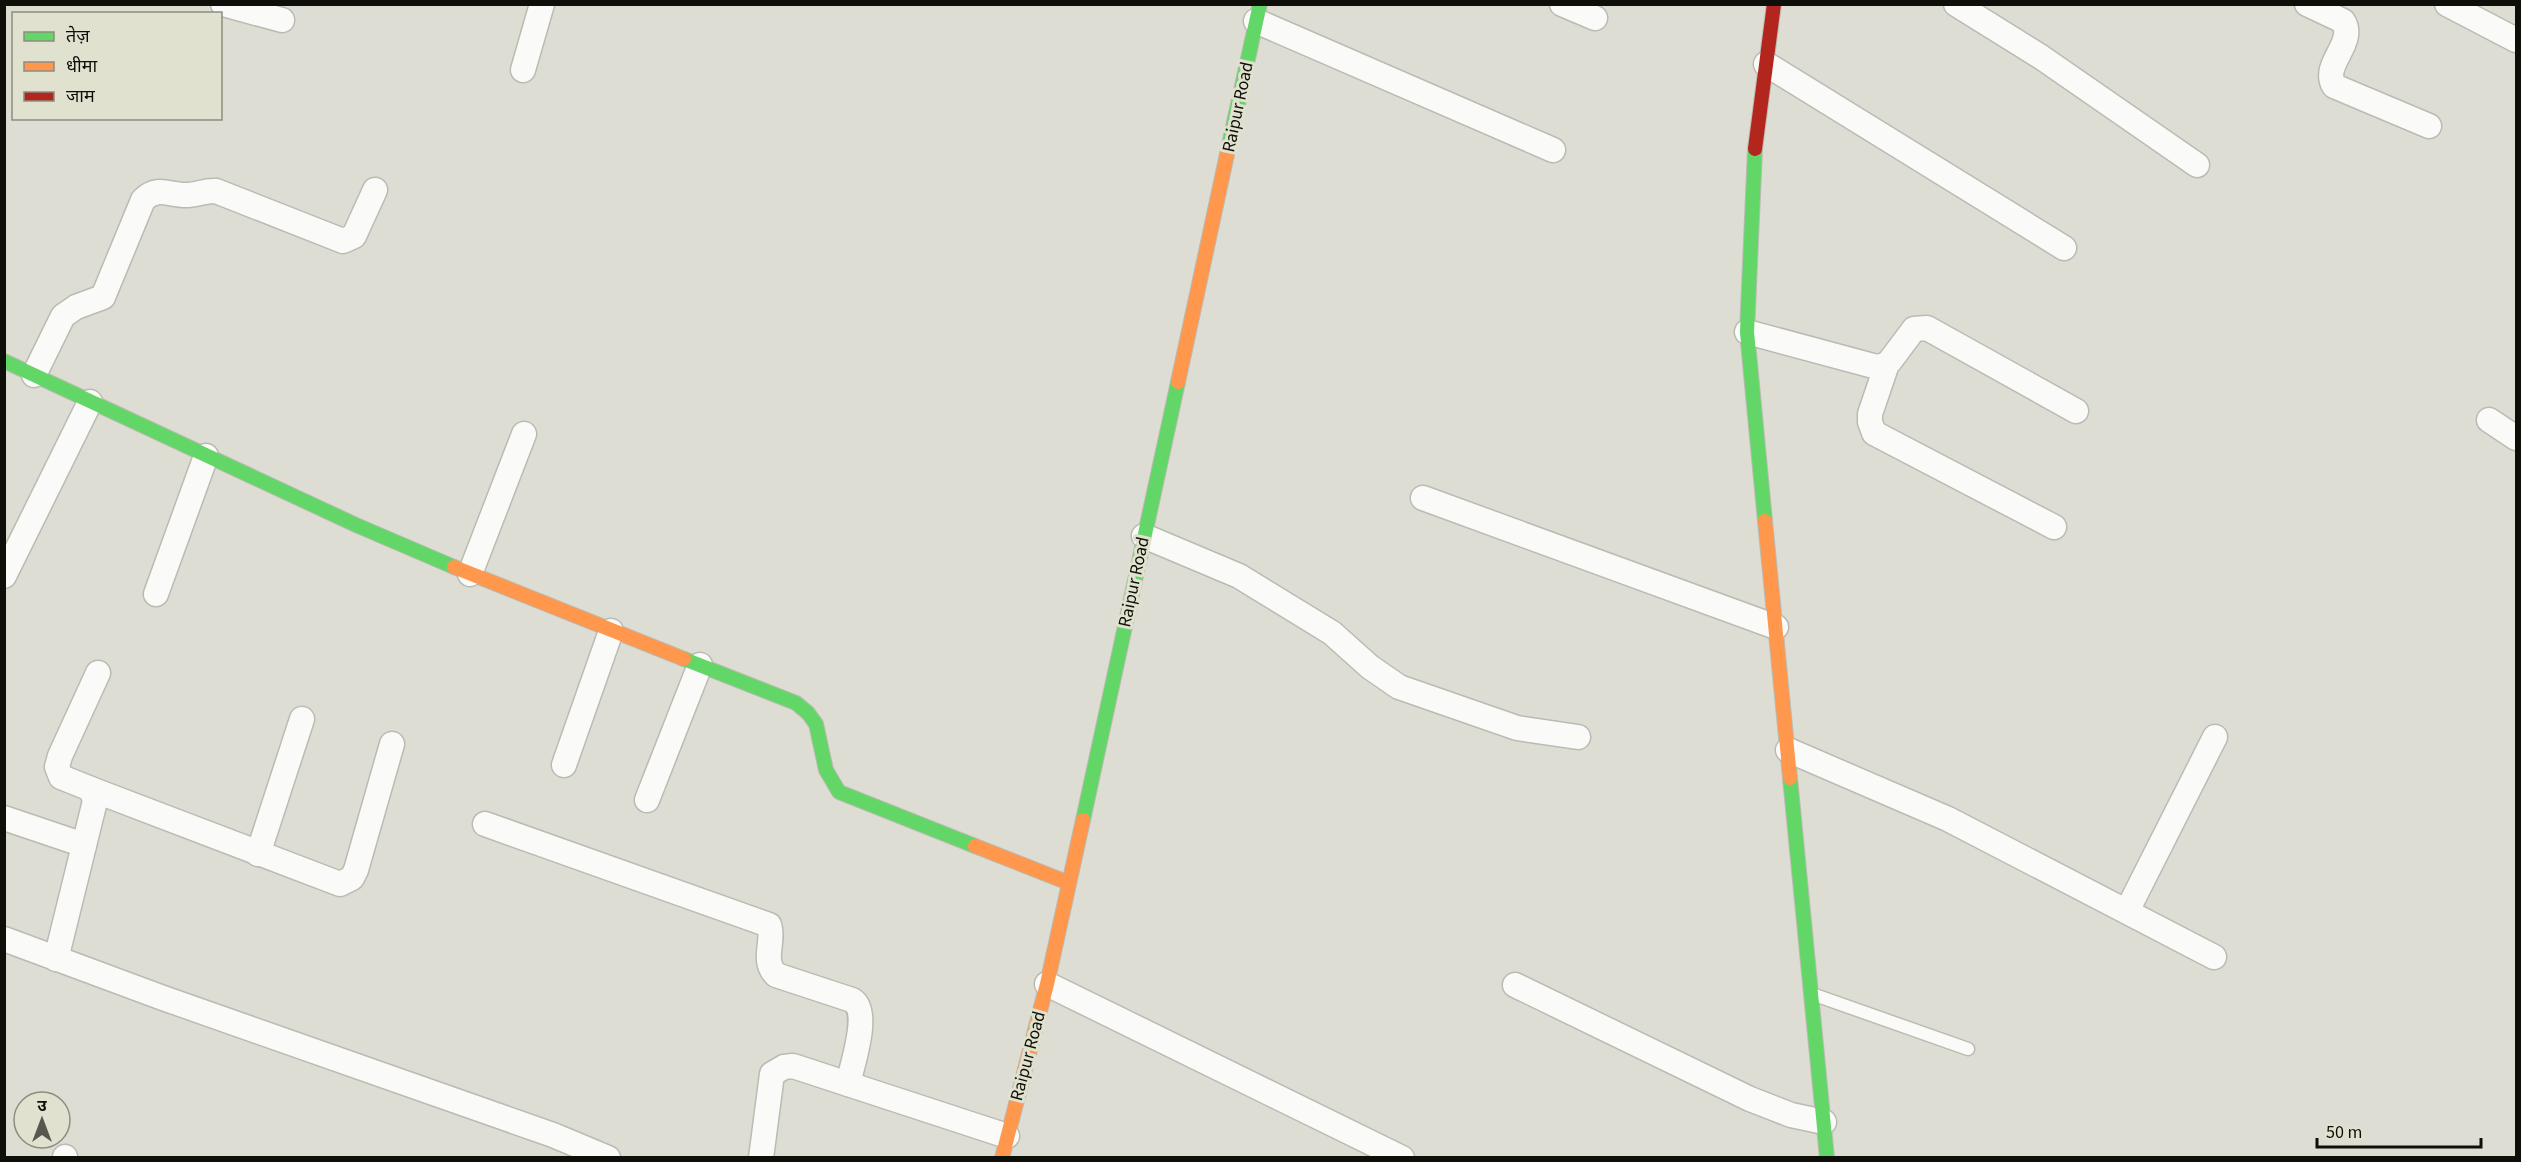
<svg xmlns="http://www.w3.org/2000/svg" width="2521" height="1162" font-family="'Source Sans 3','Noto Sans Devanagari',sans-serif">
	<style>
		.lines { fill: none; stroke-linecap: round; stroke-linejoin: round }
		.lane-casing { stroke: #bbbbb4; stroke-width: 15 }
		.street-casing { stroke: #bbbbb4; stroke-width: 27 }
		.fast-casing { stroke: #bbbbb4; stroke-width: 16 }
		.slow-casing { stroke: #bbbbb4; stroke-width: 16 }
		.jam-casing { stroke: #bbbbb4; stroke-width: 16 }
		.lane { stroke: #fafaf8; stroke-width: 12 }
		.street { stroke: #fafaf8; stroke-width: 24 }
		.fast { stroke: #63d668; stroke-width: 14 }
		.slow { stroke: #ff974d; stroke-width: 14 }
		.jam { stroke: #b3261e; stroke-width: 14 }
		.labels { text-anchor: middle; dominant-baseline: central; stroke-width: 6; stroke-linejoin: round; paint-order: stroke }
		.street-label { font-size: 18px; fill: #0f0f09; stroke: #e1e1cf }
	</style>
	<rect width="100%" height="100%" fill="#ddddd3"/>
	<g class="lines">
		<g class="lane-casing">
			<path id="lane" d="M1812,994l156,55"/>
		</g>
		<g class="street-casing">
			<g id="street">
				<path d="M223,4l59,16"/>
				<path d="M1562,4l33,14"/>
				<path d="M1956,4l85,53 156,108"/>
				<path d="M2307,4l36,17c14,22 -22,43 -9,65l95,40"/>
				<path d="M2447,4l69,36"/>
				<path d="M1256,21l297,129"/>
				<path d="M1766,64l298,184"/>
				<path d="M523,70l19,-66"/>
				<path d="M1747,332l130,35 8,-2 5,-4 24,-32 13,-1 149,83"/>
				<path d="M1887,364l-17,50v8l4,11 180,94"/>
				<path d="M34,375l29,-59 13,-9 27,-10 40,-97c15,-15 27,-4 45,-5 10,0 17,-5 28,-4l127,50 11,-5 21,-46"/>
				<path d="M2489,420l27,18"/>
				<path d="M1423,498l353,129"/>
				<path d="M1144,536l95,40 93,57 38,34 29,20 118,41 61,9"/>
				<path d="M470,574l54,-140"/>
				<path d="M4,576l86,-174"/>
				<path d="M156,594l50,-138"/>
				<path d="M1788,750l160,69 266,138"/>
				<path d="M564,765l47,-134"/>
				<path d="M91,789l249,95 12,-6 4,-8 36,-126"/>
				<path d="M647,800l53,-135"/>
				<path d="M4,818l80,27"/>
				<path d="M485,824l284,101c6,16 -8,35 7,50l76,25c19,11 0,65 -4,84"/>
				<path d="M258,854l44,-135"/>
				<path d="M2127,911l88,-174"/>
				<path d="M4,939l159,59 390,137 55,23"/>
				<path d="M56,959l39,-158 -4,-12 -30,-12 -4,-10 3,-11 38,-83"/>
				<path d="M1047,984l355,174"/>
				<path d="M1515,985l235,114 41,16 33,7"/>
				<path d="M65,1157v1"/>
				<path d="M761,1158l11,-84 12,-7 9,-1 214,70"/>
			</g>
		</g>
		<g class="fast-casing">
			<g id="fast">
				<path d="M1229,145l31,-141"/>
				<path d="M1755,149l-8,183 18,189"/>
				<path d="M4,361l352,164 98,42"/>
				<path d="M684,659l112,44 12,10 8,11 10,46 13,22 136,54"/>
				<path d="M1790,778l37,380"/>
				<path d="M1083,820l95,-438"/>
			</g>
		</g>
		<g class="slow-casing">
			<g id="slow">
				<path d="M1178,382l51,-237"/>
				<path d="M1765,521l25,257"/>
				<path d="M454,567l230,92"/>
				<path d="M975,846l94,37"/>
				<path d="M1002,1158l45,-174 36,-164"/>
			</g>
		</g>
		<g class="jam-casing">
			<path id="jam" d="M1755,149l19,-145"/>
		</g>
		<use href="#lane" class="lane"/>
		<use href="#street" class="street"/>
		<use href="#fast" class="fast"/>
		<use href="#slow" class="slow"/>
		<use href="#jam" class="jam"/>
	</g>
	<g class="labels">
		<g class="street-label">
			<text transform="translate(1238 107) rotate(-78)">Raipur Road</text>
			<text transform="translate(1134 582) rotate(-78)">Raipur Road</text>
			<text transform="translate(1028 1056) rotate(-75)">Raipur Road</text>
		</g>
	</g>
	<rect width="2521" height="1162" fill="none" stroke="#0f0f09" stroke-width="12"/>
	<rect x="12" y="12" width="210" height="108" fill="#e1e1cf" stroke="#8d8d80" stroke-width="1.5"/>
	<rect x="24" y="32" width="30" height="9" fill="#63d668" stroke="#8d8d80" stroke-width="1.5"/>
	<text x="66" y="42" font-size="18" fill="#0f0f09">तेज़</text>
	<rect x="24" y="62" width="30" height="9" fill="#ff974d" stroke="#8d8d80" stroke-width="1.5"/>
	<text x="66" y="72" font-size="18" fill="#0f0f09">धीमा</text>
	<rect x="24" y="92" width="30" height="9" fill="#b3261e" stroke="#8d8d80" stroke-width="1.5"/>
	<text x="66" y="102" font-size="18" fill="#0f0f09">जाम</text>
	<g transform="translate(42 1120)"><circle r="28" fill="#e1e1cf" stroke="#8d8d80" stroke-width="1.5"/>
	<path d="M0-4.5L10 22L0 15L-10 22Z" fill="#575750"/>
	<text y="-9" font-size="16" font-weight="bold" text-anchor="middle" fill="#0f0f09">उ</text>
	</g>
	<path d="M2317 1138v9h164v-9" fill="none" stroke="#0f0f09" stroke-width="3"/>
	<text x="2326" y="1138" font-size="18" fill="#0f0f09" stroke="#e1e1cf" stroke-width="4.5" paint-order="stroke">50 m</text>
</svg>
